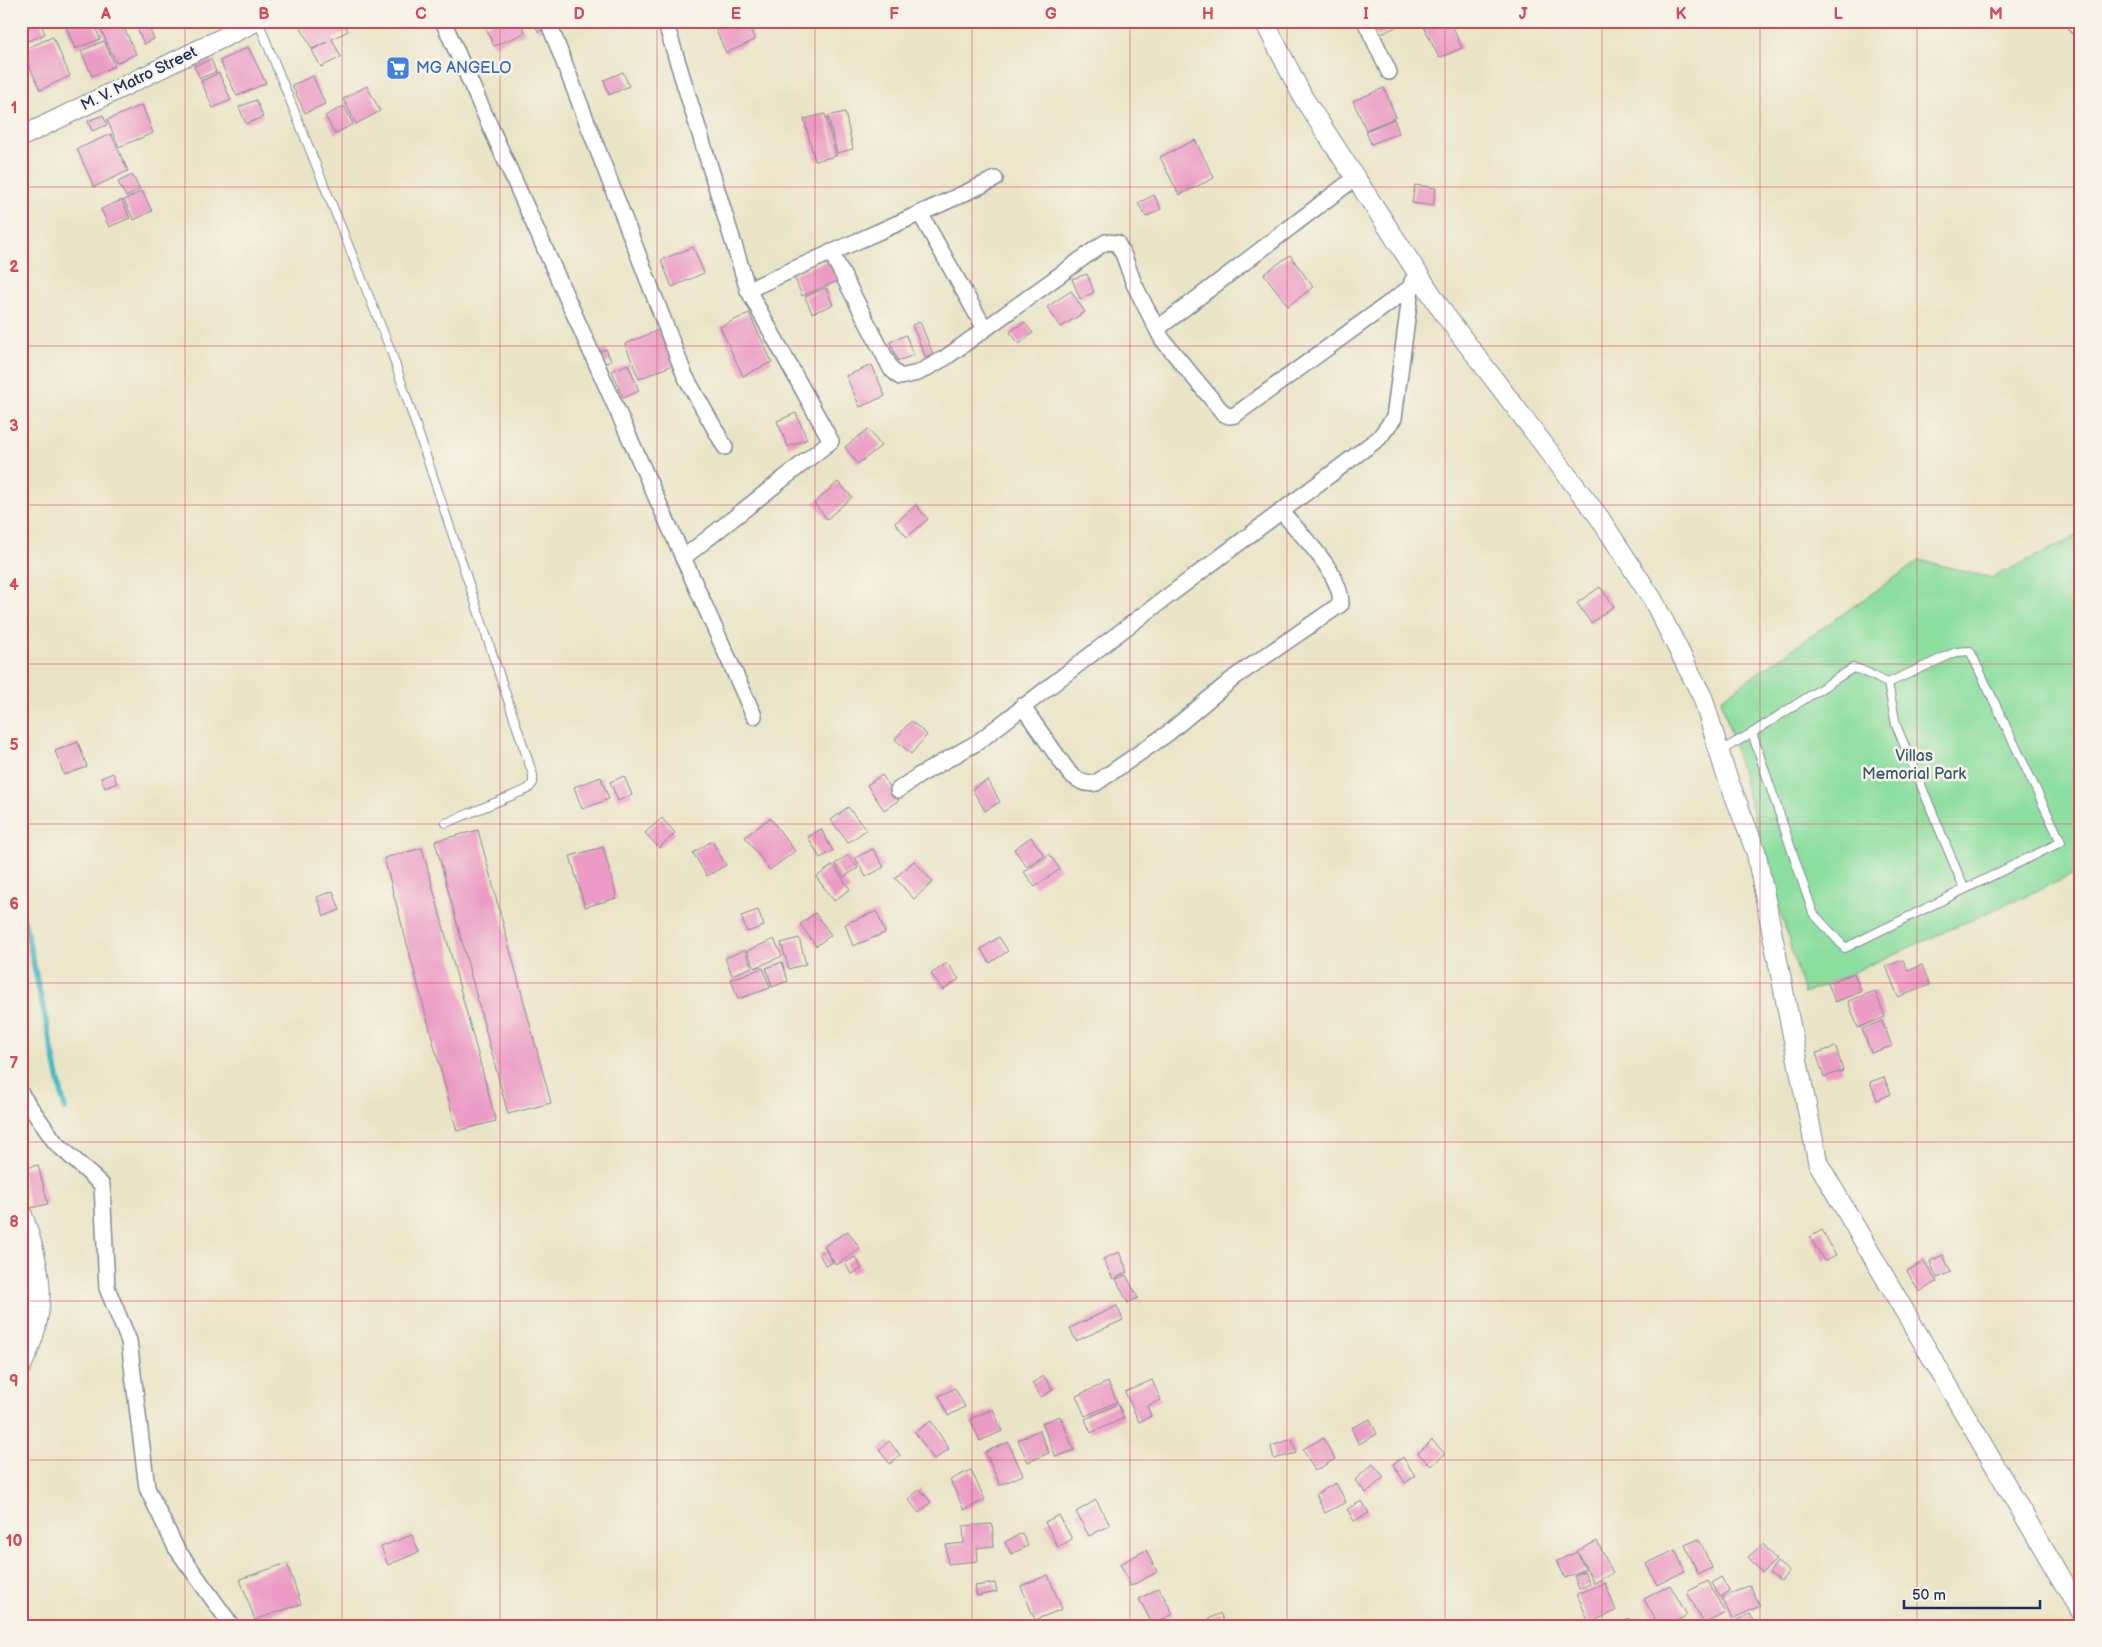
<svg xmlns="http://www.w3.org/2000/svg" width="2102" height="1647" font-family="'Balsamiq Sans',sans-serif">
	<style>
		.green { fill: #8cde9f; stroke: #54867e }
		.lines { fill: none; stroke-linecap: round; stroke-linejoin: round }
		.stream { stroke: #4ab8c4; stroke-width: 5.5 }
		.building { fill: #eb9bc4 }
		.service-casing { stroke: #828a92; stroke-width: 10 }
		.minor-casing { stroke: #828a92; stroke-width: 18 }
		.tertiary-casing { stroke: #828a92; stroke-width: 21 }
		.service { stroke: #fff; stroke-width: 8 }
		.minor { stroke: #fff; stroke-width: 15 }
		.tertiary { stroke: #fff; stroke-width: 19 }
		.grid { fill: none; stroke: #d1495b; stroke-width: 1; stroke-opacity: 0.55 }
		.labels { text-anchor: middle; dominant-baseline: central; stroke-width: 5; stroke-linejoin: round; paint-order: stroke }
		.shop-label { font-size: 16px; fill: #366cbe; stroke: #f7f3e8; text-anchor: start }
		.street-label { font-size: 16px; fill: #1b2f5e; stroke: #f7f3e8 }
		.park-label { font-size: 16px; fill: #375b6e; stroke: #f7f3e8 }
		.neatline { fill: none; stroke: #d1495b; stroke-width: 2 }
		.grid-label { font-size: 16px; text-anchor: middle; font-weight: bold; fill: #d1495b }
	</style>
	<rect width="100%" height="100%" fill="#f7f3e8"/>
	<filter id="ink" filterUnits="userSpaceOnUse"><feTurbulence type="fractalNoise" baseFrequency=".02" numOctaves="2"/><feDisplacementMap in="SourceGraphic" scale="10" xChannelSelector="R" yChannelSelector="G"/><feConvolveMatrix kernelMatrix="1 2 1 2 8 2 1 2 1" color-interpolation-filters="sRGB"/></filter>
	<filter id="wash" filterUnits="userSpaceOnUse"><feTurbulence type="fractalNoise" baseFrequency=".0096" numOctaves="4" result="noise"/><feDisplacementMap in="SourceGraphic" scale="20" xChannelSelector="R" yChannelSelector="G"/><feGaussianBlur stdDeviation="1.12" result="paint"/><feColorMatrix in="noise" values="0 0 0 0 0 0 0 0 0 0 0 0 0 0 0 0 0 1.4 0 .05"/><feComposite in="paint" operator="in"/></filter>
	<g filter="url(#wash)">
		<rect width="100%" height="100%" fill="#eae4c6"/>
		<path class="green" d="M2081,534v346l-4,-7 -273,121 -83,-295 199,-139 71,18z"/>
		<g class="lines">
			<path class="stream" d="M21,906l44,203"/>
		</g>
		<g id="blocks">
			<g class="building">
				<path d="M21,21h19l5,13 -24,10z"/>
				<path d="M73,21h20l7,18 -25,10 -10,-25z"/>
				<path d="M102,21h19l15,33 -20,9 -18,-40z"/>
				<path d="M134,21h12l8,18 -10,5z"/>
				<path d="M310,21h33l5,10 -16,8 9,18 -20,10 -9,-17 15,-8 -15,7 -12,-23z"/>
				<path d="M497,21h23l5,12 -31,13 -9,-20z"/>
				<path d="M534,21h12l2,6 -10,5z"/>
				<path d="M712,21h35l8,19 -29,13z"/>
				<path d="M1370,21h38l-31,15z"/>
				<path d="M1437,21h13l12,27 -23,10 -15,-31z"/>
				<path d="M53,37l17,39 -30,14 -18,-40z"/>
				<path d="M104,41l11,25 -23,10 -11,-25z"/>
				<path d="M248,47l18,36 -29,13 -17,-35z"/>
				<path d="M211,59l5,13 -16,6 -6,-12z"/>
				<path d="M623,72l6,14 -20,9 -5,-15z"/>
				<path d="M219,73l12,27 -18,8 -12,-27z"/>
				<path d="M313,76l12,28 -20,9 -13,-28z"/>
				<path d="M367,86l13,25 -24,13 -13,-25z"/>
				<path d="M1384,88l12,29 -30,13 -13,-29z"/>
				<path d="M256,100l7,17 -17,7 -7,-17z"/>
				<path d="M142,105l11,28 -34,14 -12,-27z"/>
				<path d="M344,106l9,18 -18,10 -10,-18z"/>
				<path d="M845,112l8,37 -16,4 -9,-37z"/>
				<path d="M825,114l11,42 -21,5 -11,-42z"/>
				<path d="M103,115l4,10 -15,6 -4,-10z"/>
				<path d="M1394,119l5,14 -28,11 -5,-13z"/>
				<path d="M111,134l17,37 -34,16 -17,-38z"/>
				<path d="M1195,140l19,38 -35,17 -19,-38z"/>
				<path d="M132,175l8,14 -14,8 -8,-15z"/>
				<path d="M1415,185l21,3 -3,18 -21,-3z"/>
				<path d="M142,191l10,20 -18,9 -10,-20z"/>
				<path d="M1154,195l7,14 -15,8 -8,-14z"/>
				<path d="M122,200l8,18 -21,9 -8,-18z"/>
				<path d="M693,247l11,26 -32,14 -11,-27z"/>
				<path d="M1290,255l23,32 -25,19 -24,-32z"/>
				<path d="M829,260l9,21 -36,15 -9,-22z"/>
				<path d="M1087,274l7,18 -14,7 -8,-20z"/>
				<path d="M826,288l7,17 -21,8 -7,-16z"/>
				<path d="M1071,291l14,21 -24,15 -14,-20z"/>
				<path d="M749,313l23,49 -29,14 -23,-49z"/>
				<path d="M920,322l13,32 -7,4 -14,-33z"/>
				<path d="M1024,322l9,11 -14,11 -9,-12z"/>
				<path d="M661,329l14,35 -36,15 -14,-35z"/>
				<path d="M906,335l7,20 -15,6 -8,-19z"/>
				<path d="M606,349l5,12 -10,4 -5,-12z"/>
				<path d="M628,364l11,27 -16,7 -11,-27z"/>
				<path d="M872,365l13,31 -25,11 -14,-31z"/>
				<path d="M796,413l11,26 -19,8 -11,-26z"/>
				<path d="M868,429l13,17 -23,18 -13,-17z"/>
				<path d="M838,482l14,15 -25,22 -13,-16z"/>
				<path d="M916,505l12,14 -21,18 -12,-14z"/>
				<path d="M1600,587l14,19 -23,17 -14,-20z"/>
				<path d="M911,721l16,14 -16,19 -16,-15z"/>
				<path d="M78,742l9,25 -23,8 -9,-24z"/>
				<path d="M113,773l4,10 -12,5 -4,-10z"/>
				<path d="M882,775l17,25 -15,10 -17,-25z"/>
				<path d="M624,776l8,19 -14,6 -8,-19z"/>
				<path d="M601,777l8,22 -27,10 -8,-22z"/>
				<path d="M988,780l12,22 -15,9 -13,-22z"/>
				<path d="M848,807l18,23 -18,13 -17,-23z"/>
				<path d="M662,818l13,15 -16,15 -14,-15z"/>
				<path d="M770,818l25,33 -25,19 -25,-33z"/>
				<path d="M821,829l12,22 -13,7 -12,-21z"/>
				<path d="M478,830l73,273 -43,11 -73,-273z"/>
				<path d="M1031,837l13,18 -17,12 -13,-18z"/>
				<path d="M712,841l14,24 -19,11 -14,-23z"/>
				<path d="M603,847l14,51 -32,9 -15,-51z"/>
				<path d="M422,848l74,273 -39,10 -73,-273z"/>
				<path d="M873,849l11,18 -18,10 -11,-19z"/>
				<path d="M1049,854l11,15 -25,18 -11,-15z"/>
				<path d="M848,855l10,13 -14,9 -9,-13z"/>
				<path d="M914,861l19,21 -19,17 -19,-21z"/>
				<path d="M833,865l17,24 -16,12 -18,-24z"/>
				<path d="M333,891l7,19 -16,6 -7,-19z"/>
				<path d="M758,910l6,16 -17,6 -6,-16z"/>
				<path d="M877,911l8,22 -32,13 -8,-22z"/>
				<path d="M815,913l16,22 -15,11 -16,-22z"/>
				<path d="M999,937l9,14 -18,12 -9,-14z"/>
				<path d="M799,938l7,26 -17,5 -8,-26z"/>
				<path d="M774,939l8,17 -27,12 -8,-17z"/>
				<path d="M745,950l7,17 -20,8 -7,-17z"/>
				<path d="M1903,960l5,11 14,-6 8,20 -32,12 -12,-31z"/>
				<path d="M782,962l6,19 -16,6 -6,-19z"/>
				<path d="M947,963l12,16 -16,11 -12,-16z"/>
				<path d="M763,968l7,20 -32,11 -7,-20z"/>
				<path d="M1854,973l7,19 -26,10 -7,-19z"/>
				<path d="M1875,991l10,26 -27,11 -10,-27z"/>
				<path d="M1882,1021l10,25 -21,7 -9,-24z"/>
				<path d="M1836,1047l7,24 -19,6 -8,-24z"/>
				<path d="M1884,1077l7,17 -14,6 -7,-18z"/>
				<path d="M38,1165l10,39 -18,4 -9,-39z"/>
				<path d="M1822,1230l14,25 -12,6 -14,-24z"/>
				<path d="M848,1231l12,18 -24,16 -12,-19z"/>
				<path d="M825,1250l8,12 -7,4 -7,-12z"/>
				<path d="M1119,1252l9,20 -15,7 -10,-20z"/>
				<path d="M1943,1255l8,17 -14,6 -7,-17z"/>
				<path d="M855,1257l7,12 -11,5 -6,-11z"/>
				<path d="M1924,1261l13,21 -18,10 -12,-21z"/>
				<path d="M1126,1275l12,23 -10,5 -12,-24z"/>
				<path d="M1117,1306l6,14 -47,21 -6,-13z"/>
				<path d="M1044,1376l9,14 -12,7 -9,-14z"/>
				<path d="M1152,1380l9,20 -14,6 4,10 -12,6 -14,-30z"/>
				<path d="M1108,1382l9,20 -32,14 -9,-20z"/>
				<path d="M955,1388l10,19 -17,9 -9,-20z"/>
				<path d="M1118,1404l6,14 -33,15 -6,-14z"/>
				<path d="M993,1409l9,22 -22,10 -10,-22z"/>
				<path d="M1060,1416l14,34 -18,7 -14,-34z"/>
				<path d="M1370,1419l7,15 -18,10 -8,-16z"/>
				<path d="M931,1421l18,28 -15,11 -19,-28z"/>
				<path d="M1039,1430l10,23 -21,9 -10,-22z"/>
				<path d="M1323,1438l12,21 -20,12 -12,-22z"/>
				<path d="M1292,1439l4,14 -22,6 -3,-13z"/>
				<path d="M1432,1440l13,14 -14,12 -13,-13z"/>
				<path d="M889,1441l11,14 -10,9 -11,-14z"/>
				<path d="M1008,1442l15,33 -23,10 -15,-33z"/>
				<path d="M1403,1457l12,19 -10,7 -12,-19z"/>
				<path d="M1373,1464l11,13 -18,16 -11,-13z"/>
				<path d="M971,1470l14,30 -21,10 -14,-30z"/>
				<path d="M1336,1483l10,19 -21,11 -9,-19z"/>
				<path d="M920,1489l11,13 -12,11 -11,-14z"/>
				<path d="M1096,1500l14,25 -21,11 -13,-24z"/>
				<path d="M1362,1501l7,12 -15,8 -7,-12z"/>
				<path d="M1059,1515l13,24 -14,8 -13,-25z"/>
				<path d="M992,1524l2,22 -17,2 1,13 -30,3 -2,-19 18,-2 -1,-17z"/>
				<path d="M1022,1533l6,13 -17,8 -6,-12z"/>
				<path d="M412,1535l7,17 -31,13 -7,-18z"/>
				<path d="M1699,1539l13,29 -14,6 -13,-29z"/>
				<path d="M1597,1541l16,32 -19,10 -17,-32z"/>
				<path d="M1763,1544l13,16 -14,13 -14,-16z"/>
				<path d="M1146,1550l11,22 -26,14 -11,-22z"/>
				<path d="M1675,1550l10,21 -28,14 -11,-21z"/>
				<path d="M1577,1552l8,17 -20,9 -8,-17z"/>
				<path d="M1777,1562l12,9 -8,10 -12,-8z"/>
				<path d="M287,1563l14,41 -46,16 -15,-41z"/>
				<path d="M1584,1571l6,13 -11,5 -5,-13z"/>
				<path d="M1048,1575l14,34 -27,11 -14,-34z"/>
				<path d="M1721,1577l9,14 -10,6 -8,-14z"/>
				<path d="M1708,1581l17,32 -21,11 -17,-32z"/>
				<path d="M995,1583l2,9 -20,4 -2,-10z"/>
				<path d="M1605,1583l11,28 -27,12 -12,-29z"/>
				<path d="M1670,1585l17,30 -19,11h-9l-15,-27z"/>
				<path d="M1750,1585l10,21 -28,13 -10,-21z"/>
				<path d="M1159,1588l14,26 -20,11 -14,-26z"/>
				<path d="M1220,1613l6,13h-30z"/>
				<path d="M1750,1614l6,10 -16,2 -3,-6z"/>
				<path d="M1630,1619l2,7h-19z"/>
			</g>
		</g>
	</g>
	<g filter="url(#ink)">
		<use href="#blocks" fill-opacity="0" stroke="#828a92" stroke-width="1"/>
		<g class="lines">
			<g class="service-casing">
				<g id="service">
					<path d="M258,21l133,330 142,424v8l-5,6 -82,34"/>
					<path d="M1888,683l8,42 68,163"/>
					<path d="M1720,751l32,-18 101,-65c11,1 24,11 35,15l68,-31 14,-1 91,191 -216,106 -32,-35 -61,-180"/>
				</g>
			</g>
			<g class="minor-casing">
				<g id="minor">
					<path d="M443,21l311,695"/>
					<path d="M548,21l137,355 40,71"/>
					<path d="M665,21l83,269 83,151 -148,117"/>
					<path d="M1365,21l24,51"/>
					<path d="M2077,27l4,-3"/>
					<path d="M921,215l64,114"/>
					<path d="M831,252l60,117 9,8 18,-4 27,-15 156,-113 5,-3 11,1 7,13 10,28 28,55 62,75 5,2 6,-1 176,-128"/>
					<path d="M748,290c82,-38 165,-72 247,-111"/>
					<path d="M1157,329l198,-151"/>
					<path d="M1022,706l48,68c9,7 14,11 26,9l71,-49 68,-57 106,-73c0,-32 -40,-69 -60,-93"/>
					<path d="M898,790l20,-14 60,-34 137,-106 264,-198 15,-20 18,-137"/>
					<path d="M21,1094l34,48 47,43 5,103 22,53 18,147 29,60 56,78"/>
				</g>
			</g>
			<g class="tertiary-casing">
				<g id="tertiary">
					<path d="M1264,21l40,78 141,216 154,202 54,83 50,98 22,73 31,81 62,311 263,450"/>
					<path d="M21,137l236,-116"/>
					<path d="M21,1211c22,59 29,98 0,156"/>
				</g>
			</g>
			<use href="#service" class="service"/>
			<use href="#minor" class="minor"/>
			<use href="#tertiary" class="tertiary"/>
		</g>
	</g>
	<path class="grid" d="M185,21v1605M342,21v1605M500,21v1605M657,21v1605M815,21v1605M972,21v1605M1130,21v1605M1287,21v1605M1445,21v1605M1602,21v1605M1760,21v1605M1917,21v1605M21,187h2060M21,346h2060M21,505h2060M21,664h2060M21,824h2060M21,983h2060M21,1142h2060M21,1301h2060M21,1460h2060"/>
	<defs>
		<g id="supermarket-square" transform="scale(1.25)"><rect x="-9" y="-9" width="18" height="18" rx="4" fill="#3f7fe0" stroke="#f7f3e8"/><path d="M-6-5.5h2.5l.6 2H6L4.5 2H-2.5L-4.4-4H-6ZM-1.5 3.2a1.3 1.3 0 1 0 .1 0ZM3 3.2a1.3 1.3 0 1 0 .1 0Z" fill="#fff"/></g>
	</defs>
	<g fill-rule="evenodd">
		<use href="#supermarket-square" x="398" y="68"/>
	</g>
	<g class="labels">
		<g class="shop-label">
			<text x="416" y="68">MG ANGELO</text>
		</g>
		<g class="street-label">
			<text transform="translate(139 79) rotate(-26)">M. V. Matro Street</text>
		</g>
		<g class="park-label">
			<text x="1914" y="756">Villas<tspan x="1914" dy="18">Memorial Park</tspan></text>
		</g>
	</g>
	<rect width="2102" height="1647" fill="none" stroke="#f7f3e8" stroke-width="55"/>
	<path d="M1904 1600v8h136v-8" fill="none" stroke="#1b2f5e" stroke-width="2.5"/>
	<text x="1912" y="1600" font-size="15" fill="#1b2f5e" stroke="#f7f3e8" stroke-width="4" paint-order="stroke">50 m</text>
	<rect x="28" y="28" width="2046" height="1592" class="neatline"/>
	<g class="grid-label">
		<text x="106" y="19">A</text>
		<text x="264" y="19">B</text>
		<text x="421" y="19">C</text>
		<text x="579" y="19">D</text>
		<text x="736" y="19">E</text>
		<text x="894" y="19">F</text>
		<text x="1051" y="19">G</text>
		<text x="1208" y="19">H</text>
		<text x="1366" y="19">I</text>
		<text x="1523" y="19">J</text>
		<text x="1681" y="19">K</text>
		<text x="1838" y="19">L</text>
		<text x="1996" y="19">M</text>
		<text x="14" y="113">1</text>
		<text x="14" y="272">2</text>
		<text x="14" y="431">3</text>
		<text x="14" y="590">4</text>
		<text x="14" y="750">5</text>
		<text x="14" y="909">6</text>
		<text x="14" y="1068">7</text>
		<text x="14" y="1227">8</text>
		<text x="14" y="1386">9</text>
		<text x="14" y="1546">10</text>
	</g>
</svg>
